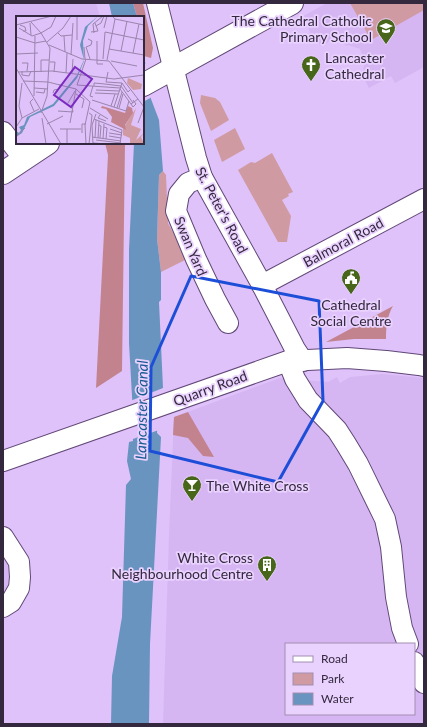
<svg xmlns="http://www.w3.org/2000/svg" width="427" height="727" font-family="Lato,sans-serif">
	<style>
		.built { fill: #d6b5f3; fill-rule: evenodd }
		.green { fill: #d09aa2 }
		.forest { fill: #c3838e }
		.water { fill: #6894bf }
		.pier { fill: #dfc2f9 }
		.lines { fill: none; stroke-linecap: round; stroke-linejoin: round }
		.minor-casing { stroke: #614777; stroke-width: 22 }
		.tertiary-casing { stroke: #614777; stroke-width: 24 }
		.minor { stroke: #fff; stroke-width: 20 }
		.tertiary { stroke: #fff; stroke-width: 22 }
		.marked { fill: none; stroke: #1d4ed8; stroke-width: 3; stroke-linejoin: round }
		.labels { text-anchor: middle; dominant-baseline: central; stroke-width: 3.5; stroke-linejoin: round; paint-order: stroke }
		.poi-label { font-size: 14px; fill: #33283d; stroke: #ead2ff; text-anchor: end }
		.street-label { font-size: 14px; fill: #33283d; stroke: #ead2ff }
		.water-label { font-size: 15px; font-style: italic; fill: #185a92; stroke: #ead2ff }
		.inset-road { fill: none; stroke: #9a84ae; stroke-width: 1 }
		.view { fill: #7b2cbf; fill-opacity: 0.15; stroke: #7b2cbf; stroke-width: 2 }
		.inset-edge { fill: none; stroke: #33283d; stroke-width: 2 }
	</style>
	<rect width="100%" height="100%" fill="#dfc2f9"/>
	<g class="built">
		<path d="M3,3h93l4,14h-83v126h3l-17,12z"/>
		<path d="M327,3h97v64l-29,16 -4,-7 -22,12 -8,-15 2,-1 2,-12 -5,-11 -12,-4 -2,1 -6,-11 -19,11 -4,-6 -6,3 -3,-6 2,-5 -3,-7 -9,-2v-4z"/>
		<path d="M382,374l42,4v346h-261l6,-188 5,-119 106,-39 48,4 9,-5 3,6 10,-6zM286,644h128v70h-128z"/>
		<path d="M3,555l12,19 -12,27z"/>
	</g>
	<g class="green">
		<path d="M350,3h74v7l-53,30z"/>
		<path d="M201,95l14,3 5,4 9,18 -18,11 -11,-28z"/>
		<path d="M235,128l10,21 -23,13 -8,-22z"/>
		<path d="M272,153l21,39 -5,2 1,2 -7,4 9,16 -4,26h-9l-40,-72 13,-8 4,1z"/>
		<path d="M163,171l3,4 2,48 19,36 -26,13 -4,-33 2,-64z"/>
	</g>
	<g class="forest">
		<path d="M133,3h10l10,45 -2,10 -7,-2 -1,-7v-32h-6z"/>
		<path d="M105,143h20l-3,228 -26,17 12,-233z"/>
		<path d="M393,306c-6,10 -7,21 -7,33h-32l-28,3z"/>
		<path d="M188,412l26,45 -11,-1 -15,-18 -15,-3 1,-18z"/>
	</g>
	<g class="water">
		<path d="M109,3h24l4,14h-25z"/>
		<path d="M143,49l8,50 8,21 4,51 -4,4 -2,64 4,33v28l-2,2 4,86 -4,7 -2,38 4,4 -11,207 -1,80h-38l1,-48 10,-59 4,-132 5,-6 -4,-18 2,-19 4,-1v-27l-4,-71v-93l5,-107h9z"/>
	</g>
	<g class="pier">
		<path d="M147,63l5,34 -9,5v-37z"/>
		<path d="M163,388v5l-2,3 -2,34 -29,10 1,-1v-25l-1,-13z"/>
	</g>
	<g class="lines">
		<g class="minor-casing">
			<g id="minor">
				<path d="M157,3l39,155 6,19 60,108 33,64 8,12"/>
				<path d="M3,132l21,27"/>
				<path d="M202,177l-14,6 -9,11 -3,17 20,48 19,40 13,24"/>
				<path d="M262,285l162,-86"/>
				<path d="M288,361l7,18 13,21 29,30 9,14 12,20 27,55 6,28 5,50 6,31 6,16"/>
				<path d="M3,461l285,-100 59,-3 39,3 33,4 5,1"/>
				<path d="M3,537l16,25 1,15 -1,11 -8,14 -8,5"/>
				<path d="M414,662l10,21"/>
			</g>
		</g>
		<g class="tertiary-casing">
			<g id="tertiary">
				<path d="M143,85l149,-82"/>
				<path d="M3,173l45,-30"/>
			</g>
		</g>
		<use href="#minor" class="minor"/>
		<use href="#tertiary" class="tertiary"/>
	</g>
	<path class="marked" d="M191,276l128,25 4,100 -45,81 -128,-31 1,-84z"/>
	<defs>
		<g id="school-pin" transform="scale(1)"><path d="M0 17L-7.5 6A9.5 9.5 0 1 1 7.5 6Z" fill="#48661a" stroke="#ead2ff"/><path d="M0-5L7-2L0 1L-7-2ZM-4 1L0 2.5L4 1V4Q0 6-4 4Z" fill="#fff"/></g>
		<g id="church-pin" transform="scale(1)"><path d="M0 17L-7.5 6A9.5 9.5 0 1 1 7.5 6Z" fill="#48661a" stroke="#ead2ff"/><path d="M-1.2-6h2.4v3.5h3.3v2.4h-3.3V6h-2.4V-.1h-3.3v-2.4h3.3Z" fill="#fff"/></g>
		<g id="civic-pin" transform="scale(1)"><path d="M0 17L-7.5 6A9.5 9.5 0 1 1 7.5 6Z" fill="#48661a" stroke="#ead2ff"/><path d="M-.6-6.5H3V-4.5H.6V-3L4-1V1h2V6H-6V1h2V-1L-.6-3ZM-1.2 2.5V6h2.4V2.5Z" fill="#fff"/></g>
		<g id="bar-pin" transform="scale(1)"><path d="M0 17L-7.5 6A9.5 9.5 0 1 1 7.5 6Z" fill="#48661a" stroke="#ead2ff"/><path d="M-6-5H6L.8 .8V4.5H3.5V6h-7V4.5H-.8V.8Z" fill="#fff"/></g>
		<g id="building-pin" transform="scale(1)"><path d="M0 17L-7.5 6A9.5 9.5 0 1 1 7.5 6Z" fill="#48661a" stroke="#ead2ff"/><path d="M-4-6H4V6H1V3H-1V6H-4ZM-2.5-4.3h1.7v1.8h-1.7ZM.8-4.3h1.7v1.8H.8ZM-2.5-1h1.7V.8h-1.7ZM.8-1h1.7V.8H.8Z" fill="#fff"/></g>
	</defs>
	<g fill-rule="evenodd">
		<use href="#school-pin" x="386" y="28"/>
		<use href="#church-pin" x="311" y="65"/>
		<use href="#civic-pin" x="351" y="278"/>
		<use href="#bar-pin" x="192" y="485"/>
		<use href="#building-pin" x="267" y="565"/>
	</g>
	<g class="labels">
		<g class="poi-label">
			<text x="372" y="20">The Cathedral Catholic<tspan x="372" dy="16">Primary School</tspan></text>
			<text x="325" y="57" text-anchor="start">Lancaster<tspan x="325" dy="16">Cathedral</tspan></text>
			<text x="351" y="304" text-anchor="middle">Cathedral<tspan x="351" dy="16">Social Centre</tspan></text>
			<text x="206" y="485" text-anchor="start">The White Cross</text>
			<text x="253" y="557">White Cross<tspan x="253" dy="16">Neighbourhood Centre</tspan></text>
		</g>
		<g class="street-label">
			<text transform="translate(222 210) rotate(62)">St. Peter's Road</text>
			<text transform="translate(343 242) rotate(-28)">Balmoral Road</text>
			<text transform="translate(191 246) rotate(67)">Swan Yard</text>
			<text transform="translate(210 388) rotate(-20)">Quarry Road</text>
		</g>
		<g class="water-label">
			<text transform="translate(141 410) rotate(-89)">Lancaster Canal</text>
		</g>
	</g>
	<g transform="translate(16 16)">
		<rect width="128" height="128" fill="#dfc2f9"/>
		<path d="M112,62l14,6 -1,5 -8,1 -6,-7zM120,92l-5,17 10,4 -5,11 8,-7 -3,4 3,7h-14v-6l-7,-3v-6z" fill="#d09aa2"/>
		<path d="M86,90l23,7 3,-7 4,2 1,5 -8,12 1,5 -15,-8 1,-5 -6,-8 -5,-1z" fill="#c3838e"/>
		<path d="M82,0l-10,10 -5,15 1,20 -7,17 -23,28 -24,11 -8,16 -6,4v-6l3,2 2,-3 -2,-3 5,-2 3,-8 26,-13 24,-29 7,-15 -4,-15 5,-18z" fill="#6894bf"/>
		<path class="inset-road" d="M61,0v24M96,0l3,3 29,6M14,7l1,12M0,9l36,-9M4,9l5,2 1,4h-3M80,10l5,-3 3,-7M3,12l13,8 9,-3 -10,-11M88,12l3,-12M75,16l7,-1 -3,-8M42,17l3,3 11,-1M78,17l-1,-9 10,-8M48,20l1,16M0,21l19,6 11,-2M72,23l4,2 -1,4 -5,2 4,12M81,25v23h6M31,26l16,-14 8,-12M33,29l33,14 27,2 35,46M68,31l1,12M93,33l35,6M105,35l6,-30M117,37l6,-29M0,38l22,-1M55,39l2,-32M87,43l2,-27 39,8M91,44l8,-41M95,45l26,5M34,46h5l-1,10M6,47h6l-1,8M0,52l45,76M6,55v4l7,1 2,-5M2,56l34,-1 62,8 30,-4M25,56v-12h8M92,56l-2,10 16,1M50,57l1,-20M56,57l1,-14M7,65l25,1M32,66l28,7 14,13M106,67l6,9 3,-3M89,68l16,2M61,69l43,3M61,69l9,-26M78,70v-3l11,1M105,70l12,17M18,72l14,1M104,73l11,15 7,-5M80,74l23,1M20,76l8,1 1,-4M37,77l1,-3 5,-1 1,-5M79,77l23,1M60,78l8,5 -2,9M18,80l1,-60M77,81l-3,-1 3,-10M17,83l-3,3 4,9M76,84l34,11 3,-10M52,87l7,-12M115,88l2,3 3,-3 -3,-4M95,90l4,-12M98,91l8,-24M74,92l18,11M101,92l5,-16M103,92l4,-14M42,95l15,1 -1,-5M25,97l6,-17 3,-48 -9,-15 10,-6 5,-11M73,97l3,2 -3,29M84,99l-2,3 8,3M6,102l-3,-12 3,-23M26,102l4,26M78,103l28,11 -2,14M54,107l6,-34M122,107l6,-16M31,108l16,-8M83,109l2,1 -1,12M0,111l6,-9 17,-9M88,111l3,1 -1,11M44,113h21M94,113l12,4M66,117v-9h4M93,117l13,2M93,120l12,2M0,121l9,-9M76,121l29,4M79,122l1,-18M82,122l1,-17M87,123l1,-15M80,124l25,3M77,127l15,1M51,128v-15M70,128l-1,-19 5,-23M77,128l-1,-19 4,-11"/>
		<path class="view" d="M59,51l17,12 -21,28 -17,-12z"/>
		<rect width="128" height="128" class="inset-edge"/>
	</g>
	<rect width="427" height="727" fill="none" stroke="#33283d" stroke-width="8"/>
	<rect x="285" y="643" width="130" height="72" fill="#ead2ff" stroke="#a18eb1"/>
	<rect x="293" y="656" width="20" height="6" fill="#ffffff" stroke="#a18eb1"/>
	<text x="321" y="663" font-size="12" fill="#33283d">Road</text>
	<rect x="293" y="673" width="20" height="12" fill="#d09aa2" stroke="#a18eb1"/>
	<text x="321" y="683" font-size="12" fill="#33283d">Park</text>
	<rect x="293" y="693" width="20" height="12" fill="#6894bf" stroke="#a18eb1"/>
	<text x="321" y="703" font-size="12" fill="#33283d">Water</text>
</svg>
